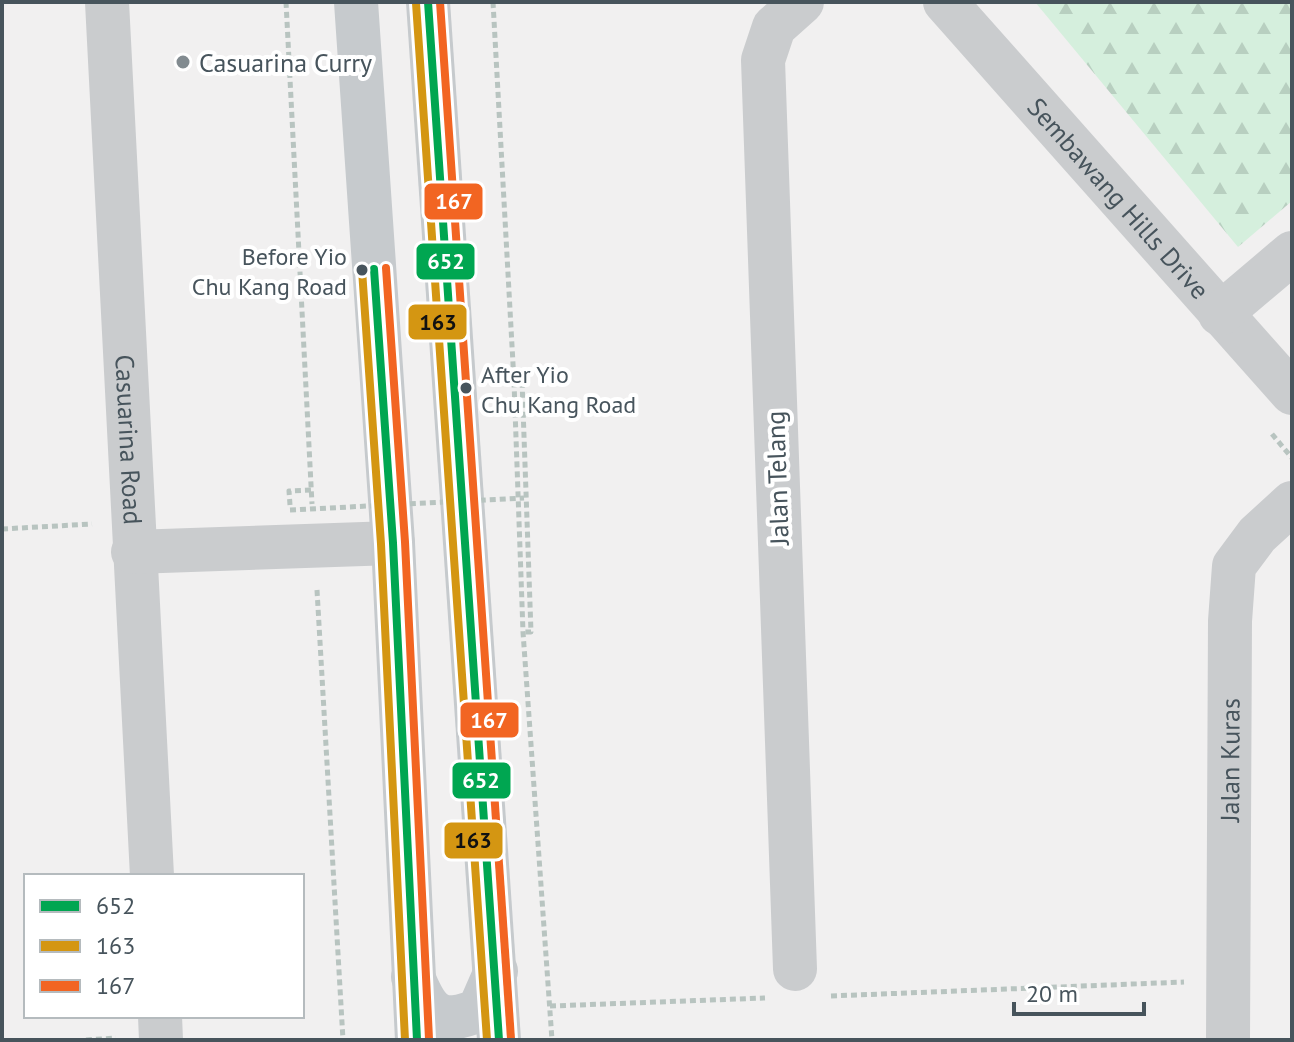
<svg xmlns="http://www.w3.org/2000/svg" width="1294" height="1042" font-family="'PT Sans',sans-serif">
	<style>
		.forest { fill: url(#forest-firs) }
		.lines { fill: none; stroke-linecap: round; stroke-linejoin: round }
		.path { stroke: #b8c4c0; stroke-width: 5; stroke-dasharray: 6 4; stroke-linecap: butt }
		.street { stroke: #caccce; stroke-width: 44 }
		.primary { stroke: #c6cacd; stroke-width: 44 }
		.path-bridge { stroke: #b8c4c0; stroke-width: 5; stroke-dasharray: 6 4; stroke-linecap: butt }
		.bus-1-casing { stroke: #fff; stroke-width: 14 }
		.bus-2-casing { stroke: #fff; stroke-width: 14 }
		.bus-3-casing { stroke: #fff; stroke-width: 14 }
		.bus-1 { stroke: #00a651; stroke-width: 8 }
		.bus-2 { stroke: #d49612; stroke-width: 8 }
		.bus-3 { stroke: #f26522; stroke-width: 8 }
		.poi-dot { fill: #828b90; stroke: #fff; stroke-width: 3 }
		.bus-dot { fill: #47545c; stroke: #fff; stroke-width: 3 }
		.labels { text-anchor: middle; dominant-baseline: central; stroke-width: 8; stroke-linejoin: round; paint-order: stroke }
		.bus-label { font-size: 24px; fill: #47545c; stroke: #fff; text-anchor: end }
		.poi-label { font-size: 26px; fill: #47545c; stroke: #fff; text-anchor: start }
		.street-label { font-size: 26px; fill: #47545c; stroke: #fff }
		.line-badge { stroke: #fff; stroke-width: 3 }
		.badge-label { font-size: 22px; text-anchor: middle; font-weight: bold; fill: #fff }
		.pale-badge-label { font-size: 22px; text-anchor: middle; font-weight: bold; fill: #111 }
	</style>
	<defs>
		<pattern id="forest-firs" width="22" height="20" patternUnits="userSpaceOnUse" patternTransform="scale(2)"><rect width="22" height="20" fill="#d5efdd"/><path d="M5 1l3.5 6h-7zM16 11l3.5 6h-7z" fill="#b8cfc0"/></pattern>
	</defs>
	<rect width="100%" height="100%" fill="#f1f0f0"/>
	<path class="forest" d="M1035,2h257v199l-54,46z"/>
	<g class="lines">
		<g class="path">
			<path d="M286,2l26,502"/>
			<path d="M493,2l21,380 9,250 29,408"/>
			<path d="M514,382l8,-2 9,252h-8"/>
			<path d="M1272,434l20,24"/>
			<path d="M290,505l-1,-14 22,-1"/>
			<path d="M2,529l90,-5"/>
			<path d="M317,590l26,450"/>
			<path d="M831,996l353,-14"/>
			<path d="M550,1006l215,-8"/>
			<path d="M86,1040l30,-2"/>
		</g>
		<g class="street">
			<path id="s1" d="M107,2l45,874"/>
			<path id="s2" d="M945,2l347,391"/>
			<path d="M1220,314l72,-61"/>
			<path d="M133,552l260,-9"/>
			<path d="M795,969l-32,-909 11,-33 28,-25"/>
			<path d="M160,1016l1,24"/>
			<path id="s3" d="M1228,1040l2,-419 4,-55 23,-31 35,-32"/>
		</g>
		<g class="primary">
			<path d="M356,2l37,541 24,497"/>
			<path d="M428,2l71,1038"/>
			<path d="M413,977c15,37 26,50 66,33l17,-39"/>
		</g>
		<path class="path-bridge" d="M290,510l234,-12"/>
		<g class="bus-1-casing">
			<g id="bus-1">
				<path d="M428,2l71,1038"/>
				<path d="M374,269l19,274 24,497"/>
			</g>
		</g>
		<g class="bus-2-casing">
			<g id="bus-2">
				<path d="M416,3l71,1037"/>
				<path d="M362,270l19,274 24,496"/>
			</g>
		</g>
		<g class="bus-3-casing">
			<g id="bus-3">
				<path d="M440,2l71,1037"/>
				<path d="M386,268l19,274 24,497"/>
			</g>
		</g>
		<use href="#bus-1" class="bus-1"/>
		<use href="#bus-2" class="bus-2"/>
		<use href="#bus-3" class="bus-3"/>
	</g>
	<circle class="poi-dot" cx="183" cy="62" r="8"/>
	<g class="bus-dot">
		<circle cx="362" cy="270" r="7"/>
		<circle cx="466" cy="388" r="7"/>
	</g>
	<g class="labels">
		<g class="bus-label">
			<text x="347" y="256">Before Yio<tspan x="347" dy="30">Chu Kang Road</tspan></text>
			<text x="481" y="374" text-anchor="start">After Yio<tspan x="481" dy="30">Chu Kang Road</tspan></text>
		</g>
		<g class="poi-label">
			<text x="199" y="62">Casuarina Curry</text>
		</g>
		<g class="street-label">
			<text stroke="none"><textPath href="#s2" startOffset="262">Sembawang Hills Drive</textPath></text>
			<text stroke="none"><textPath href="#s1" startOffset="438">Casuarina Road</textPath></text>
			<text transform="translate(777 478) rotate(-92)">Jalan Telang</text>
			<text stroke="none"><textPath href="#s3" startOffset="280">Jalan Kuras</textPath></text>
		</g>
	</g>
	<g class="line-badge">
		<rect x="423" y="182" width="61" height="39" rx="8" fill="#f26522"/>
		<rect x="415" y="242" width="61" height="39" rx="8" fill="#00a651"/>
		<rect x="407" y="303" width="61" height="38" rx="8" fill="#d49612"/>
		<rect x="459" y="701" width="61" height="38" rx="8" fill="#f26522"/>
		<rect x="451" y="761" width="61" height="39" rx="8" fill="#00a651"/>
		<rect x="443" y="821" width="61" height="39" rx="8" fill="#d49612"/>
	</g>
	<g class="badge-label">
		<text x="454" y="209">167</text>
		<text x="446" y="269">652</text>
		<text x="489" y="728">167</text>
		<text x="481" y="788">652</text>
	</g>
	<g class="pale-badge-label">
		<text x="438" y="330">163</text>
		<text x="473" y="848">163</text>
	</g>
	<rect width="1294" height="1042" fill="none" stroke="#47545c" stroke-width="8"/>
	<rect x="24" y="874" width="280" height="144" fill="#ffffff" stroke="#b5bbbe" stroke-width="2"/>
	<rect x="40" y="900" width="40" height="12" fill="#00a651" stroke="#b5bbbe" stroke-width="2"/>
	<text x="96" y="914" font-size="24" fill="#47545c">652</text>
	<rect x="40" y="940" width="40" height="12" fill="#d49612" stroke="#b5bbbe" stroke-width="2"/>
	<text x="96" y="954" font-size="24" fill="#47545c">163</text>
	<rect x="40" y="980" width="40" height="12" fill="#f26522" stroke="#b5bbbe" stroke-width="2"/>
	<text x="96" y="994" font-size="24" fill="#47545c">167</text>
	<path d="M1014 1002v12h130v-12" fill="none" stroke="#47545c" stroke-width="4"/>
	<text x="1026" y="1002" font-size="24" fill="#47545c" stroke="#ffffff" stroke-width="6" paint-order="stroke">20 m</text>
</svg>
